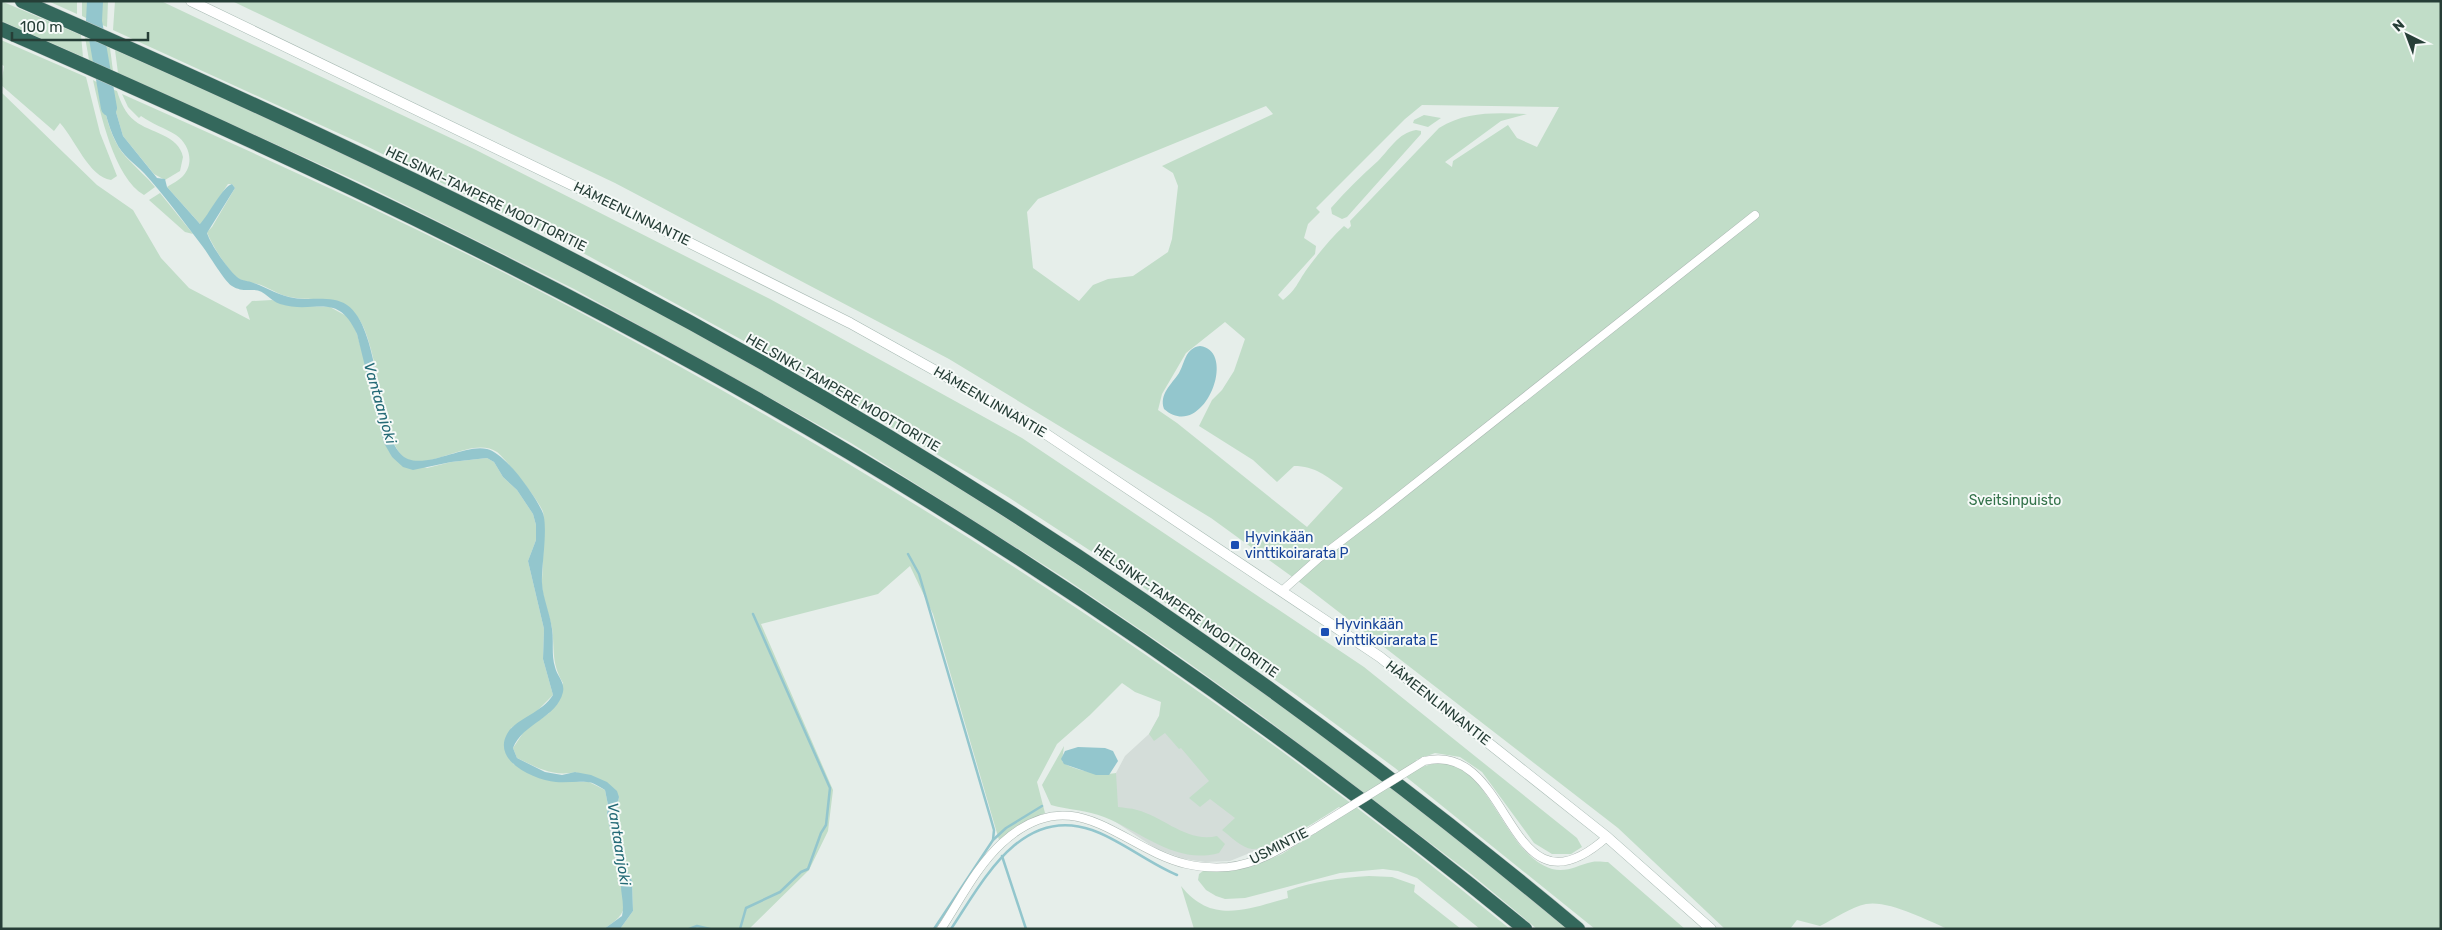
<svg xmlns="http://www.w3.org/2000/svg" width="2442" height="930" font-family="Rubik,sans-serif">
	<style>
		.built { fill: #d4ddd9 }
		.green { fill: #c1ddc8; fill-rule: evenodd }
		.water { fill: #93c6cd }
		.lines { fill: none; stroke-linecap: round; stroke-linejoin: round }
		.stream { stroke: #93c6cd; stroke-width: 2.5 }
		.river { stroke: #93c6cd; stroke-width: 16 }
		.minor-casing { stroke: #a9b6b1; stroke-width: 9 }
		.secondary-casing { stroke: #a5b8b1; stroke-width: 11 }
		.motorway-casing { stroke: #c2c9c7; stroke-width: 15 }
		.minor { stroke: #fff; stroke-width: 8 }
		.secondary { stroke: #fff; stroke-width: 10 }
		.motorway { stroke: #34685c; stroke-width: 14 }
		.minor-bridge-casing { stroke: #a9b6b1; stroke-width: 9; stroke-linecap: butt }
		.minor-bridge { stroke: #fff; stroke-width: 8 }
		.transit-dot { fill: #1a4fb4; stroke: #f6faf8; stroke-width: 2 }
		.labels { text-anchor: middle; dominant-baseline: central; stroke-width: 4; stroke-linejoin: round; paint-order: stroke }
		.street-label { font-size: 14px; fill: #263e37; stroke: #f6faf8 }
		.park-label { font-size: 14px; fill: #33724a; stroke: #f6faf8 }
		.transit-label { font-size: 14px; fill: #164399; stroke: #f6faf8; text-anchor: start }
		.water-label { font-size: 15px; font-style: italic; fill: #246a76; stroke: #f6faf8 }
	</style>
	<rect width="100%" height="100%" fill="#e6eeea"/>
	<path class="built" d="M1159,716l113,128 -42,17 -25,1 -21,-3 -29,-11 -71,-47 32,-28 9,-17 24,-22z"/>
	<g class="green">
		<path d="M1,1l80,34 2,22 -82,-36z"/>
		<path d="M48,1h29v13z"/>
		<path d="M82,1h7l-1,18 -6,-3z"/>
		<path d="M101,1h7l-1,26 -7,-3z"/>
		<path d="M115,1h46l315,149 294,149 252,139 342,229 213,171 5,9 -11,7h-19l-18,-11 -52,-71 -22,-15 -25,-4 -19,7 4,8c67,-29 78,85 132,101 15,4 26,-4 40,-7 5,-1 11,0 16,0l77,67h-90l-200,-161 -103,-76 -189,-133 -95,-62 -222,-133 -214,-117 -212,-104 -247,-113z"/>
		<path d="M232,1h2209v928h-493c-22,-9 -59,-29 -82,-25 -15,3 -32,15 -46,22l-23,-6 -7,9h-65l-107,-101 -309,-239 -98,-71 -262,-159 -334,-176zM1422,105l137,2 -22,40 -20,-9 -9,-13 -55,36 -1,6 -7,-5 56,-41 26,-7c-32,-1 -60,-3 -88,14l-89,93 1,5 -3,3 -4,-3c-14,13 -26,28 -37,43 -10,14 -10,20 -24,31l-5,-5 37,-41 1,-8 -12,-8 4,-14 12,-12 -4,-4 89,-89zM1266,106l7,8 -111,52 11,7 5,13 -6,53 -4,13 -35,24 -25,3 -15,6 -14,16 -46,-33 -6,-56 11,-13zM1225,322l20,17 -11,32 -12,19 -10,10 -13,26 54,34 24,22 17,-16c21,0 32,10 49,22l-36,39 -130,-104 -19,-13 4,-16 24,-41z"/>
		<path d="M85,37l6,3 4,23 -6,-3z"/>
		<path d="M1,40l85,37 14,56 17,43 -6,4c-22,-3 -36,-41 -51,-57l-6,8 -53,-46 3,-19 -3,-2z"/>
		<path d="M103,45l7,3 3,23 -6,-3z"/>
		<path d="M115,50c256,112 510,234 748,379 178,108 352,225 518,350 63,49 125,99 187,150h-31l-66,-55 -210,-159 -82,-59 -113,-77 -215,-136 -277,-154 -215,-107 -241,-109z"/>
		<path d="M93,80l7,4c4,24 9,54 26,73 9,10 20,19 29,30l-11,8c-30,-17 -44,-83 -51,-115z"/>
		<path d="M109,88l8,3c4,12 8,22 18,30 15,12 44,14 48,36l-3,14 -15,9 -11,-6 -31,-38z"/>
		<path d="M1,92l96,93 36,25 28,48 28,30 61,32 -4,-13 6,-6 20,-1 13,5 45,2 20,11 7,16 35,123 35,11 24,-6 36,-4 7,4 9,15 14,13 16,24 3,11v15l-8,21 16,68 -1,30 10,36 -19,19 -23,14 2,36 66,18h10l16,8 3,15 -1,9 14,67c0,7 2,9 3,15 3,18 -7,24 -20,33h-603z"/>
		<path d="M122,94c152,68 303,136 450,214 332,176 648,382 938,621h-30l-63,-51 -19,-7 -15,-2 -43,4 -95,25 -20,1 -9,-3 -10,-6 -8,-10 1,-6 4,-3 47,-4 32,-13 65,-41 -8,-6c-19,12 -66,43 -87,42 -10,-1 -22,-13 -30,-19l13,-12 -25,-19 -10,8 -11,-9 20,-17 -28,-33 -2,1 -14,-16 -11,8 -5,-7 10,-18 2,-14 -26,-10 -13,-9 -32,32 -33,29 -20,38 8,31 -28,13 -18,14 -66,-226 -23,-48 -32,28 -117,30 72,166 -5,41 -19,39 -60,59h-129l13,-18 -1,-30 -8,-19 -2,-23 -4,-12 -1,-19 2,-11 -43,-25c-23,5 -38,-4 -59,-14l-4,-10 12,-18 24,-17 14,-30c-12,-21 -8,-32 -11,-55 -3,-15 -11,-32 -10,-48 1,-19 2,-37 1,-56 0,-3 1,-9 0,-12 -2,-9 -38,-54 -46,-60 -24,-16 -64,17 -88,8 -30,-10 -28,-120 -54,-146 -19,-19 -35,-13 -59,-16 -14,-1 -23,-8 -35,-13 -7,-2 -16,-3 -22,-6 -9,-5 -29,-37 -32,-47l5,-5 23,-39 -3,-4h-4l-27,41 -34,-38c5,-3 12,-7 16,-11 12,-13 6,-32 -7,-41 -11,-7 -24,-11 -35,-19l-2,2 -11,-11z"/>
		<path d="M1424,115l17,3 -13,9 -15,-4 1,-3z"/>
		<path d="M1416,130l5,1v3l-74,83 -5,2 -10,-5 -1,-6c15,-17 30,-32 47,-47 12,-12 20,-28 38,-31z"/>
		<path d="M160,193l33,41 -8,-2 -36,-32z"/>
		<path d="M1064,746l-2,15c7,9 43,15 54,12l2,34c6,1 13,1 19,3 27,7 50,33 80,26l8,8 -6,9c-43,12 -77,-21 -115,-36 -17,-7 -35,-7 -53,-12l-9,-20z"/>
		<path d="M1369,876l23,1 23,8 -1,7 47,37h-267l-13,-43c31,39 66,23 107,12l-1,-7c27,-10 53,-13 82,-15z"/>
	</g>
	<g class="water">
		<path d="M89,1h12l-1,23 -12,-5z"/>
		<path d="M91,40l12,5 4,23 -12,-5z"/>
		<path d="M100,84l9,4 14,48 34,42 8,1 2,8 33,37c8,-8 23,-38 32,-40l3,4 -28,45c4,12 20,35 30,44 3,3 10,4 14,5 15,5 28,14 43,16 17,3 38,-3 53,7 33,23 28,115 52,147 18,24 63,-9 88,-3 18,4 47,45 55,62 7,13 -1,57 0,72 1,16 8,30 10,46 2,12 -1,25 3,38 2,9 10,15 8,25 -6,26 -40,31 -50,56l4,10 28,14 17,3 13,-3 16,3 16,7 10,9 2,6 -2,11 1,19 4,12 2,23 8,19 1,30 -13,18h-16l18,-13c3,-13 -2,-23 -1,-35l-14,-67 1,-9 -3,-15c-5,-3 -12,-8 -18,-8 -10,-1 -21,1 -31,0 -22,-2 -64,-21 -49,-48 8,-15 35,-21 46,-39l-10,-36 1,-30 -16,-68 8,-21v-15l-3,-11 -16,-24 -14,-13 -9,-15 -7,-4 -36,4 -38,8 -10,-3 -11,-10 -8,-14 -27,-109c-20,-44 -42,-19 -77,-30 -10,-3 -15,-14 -26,-14 -8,0 -14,1 -22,-4 -7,-4 -23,-31 -29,-39 -19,-25 -38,-51 -59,-74 -10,-10 -22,-18 -28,-31 -9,-18 -13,-38 -16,-58z"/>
		<path d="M1200,346c39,5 3,97 -36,63 -5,-15 7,-24 15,-36 6,-10 6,-25 21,-27z"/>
		<path d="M1078,747l27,1 8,3 5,10 -9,14h-13l-32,-11 -3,-5 4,-8z"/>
	</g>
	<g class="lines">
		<g class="stream">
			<path d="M908,554l11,20 71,242 4,14 -1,10"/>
			<path d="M1002,856l24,73"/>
			<path d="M689,929l8,-3 13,3"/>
			<path d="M740,929l6,-21 34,-16 21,-20 7,-3 13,-36 5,-8 4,-37 -77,-174"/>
			<path d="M934,929l59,-89 13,-12 36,-22"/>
			<path d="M951,929c32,-48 70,-124 141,-99 27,9 56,33 85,45"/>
		</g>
		<path class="river" d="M95,1l-1,20 15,87"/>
		<g class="minor-casing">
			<g id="minor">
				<path d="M1283,590l36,-32 59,-45 377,-298"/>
				<path d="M1424,761c91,-22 81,167 183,76"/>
				<path d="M941,929c19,-29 36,-63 61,-86 72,-66 118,5 184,21 13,3 28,4 42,3 32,-3 59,-22 86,-38"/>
			</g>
		</g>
		<g class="secondary-casing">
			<path id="secondary" d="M191,1l441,213 218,109 181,101 349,233 227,180 104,92"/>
		</g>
		<g class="motorway-casing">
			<g id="motorway">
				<path d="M22,1c201,88 401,179 595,282 341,180 664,398 961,646"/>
				<path d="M1,29c238,104 472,212 699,338 292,161 567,351 825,562"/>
			</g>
		</g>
		<use href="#minor" class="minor"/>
		<use href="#secondary" class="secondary"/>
		<use href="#motorway" class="motorway"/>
		<g class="minor-bridge-casing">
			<path id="minor-bridge" d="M1314,829l110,-68"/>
		</g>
		<use href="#minor-bridge" class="minor-bridge"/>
	</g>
	<g class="transit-dot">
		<rect x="1230" y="540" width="10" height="10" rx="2.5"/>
		<rect x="1320" y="627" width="10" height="10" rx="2.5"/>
	</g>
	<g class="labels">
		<g class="street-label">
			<text transform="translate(486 199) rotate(26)">HELSINKI-TAMPERE MOOTTORITIE</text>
			<text transform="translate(632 214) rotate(26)">HÄMEENLINNANTIE</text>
			<text transform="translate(843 393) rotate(30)">HELSINKI-TAMPERE MOOTTORITIE</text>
			<text transform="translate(990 402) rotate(30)">HÄMEENLINNANTIE</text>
			<text transform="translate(1186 611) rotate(35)">HELSINKI-TAMPERE MOOTTORITIE</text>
			<text transform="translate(1438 703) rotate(38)">HÄMEENLINNANTIE</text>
			<text transform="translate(1279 846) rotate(-27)">USMINTIE</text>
		</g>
		<g class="park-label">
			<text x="2015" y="500">Sveitsinpuisto</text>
		</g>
		<g class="transit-label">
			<text x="1245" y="537">Hyvinkään<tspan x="1245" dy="16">vinttikoirarata P</tspan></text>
			<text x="1335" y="624">Hyvinkään<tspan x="1335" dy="16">vinttikoirarata E</tspan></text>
		</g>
		<g class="water-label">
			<text transform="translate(380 403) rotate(74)">Vantaanjoki</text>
			<text transform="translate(619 844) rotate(81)">Vantaanjoki</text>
		</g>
	</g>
	<rect width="2442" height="930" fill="none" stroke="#263e37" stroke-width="5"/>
	<g transform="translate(2407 35) rotate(318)" stroke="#f6faf8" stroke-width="4" paint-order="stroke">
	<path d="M0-4L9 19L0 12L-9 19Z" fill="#263e37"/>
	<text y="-8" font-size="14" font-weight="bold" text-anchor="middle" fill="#263e37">N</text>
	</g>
	<path d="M12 32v8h136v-8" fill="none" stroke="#263e37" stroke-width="2.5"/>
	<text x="20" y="32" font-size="15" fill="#263e37" stroke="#f6faf8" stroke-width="4" paint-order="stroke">100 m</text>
</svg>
